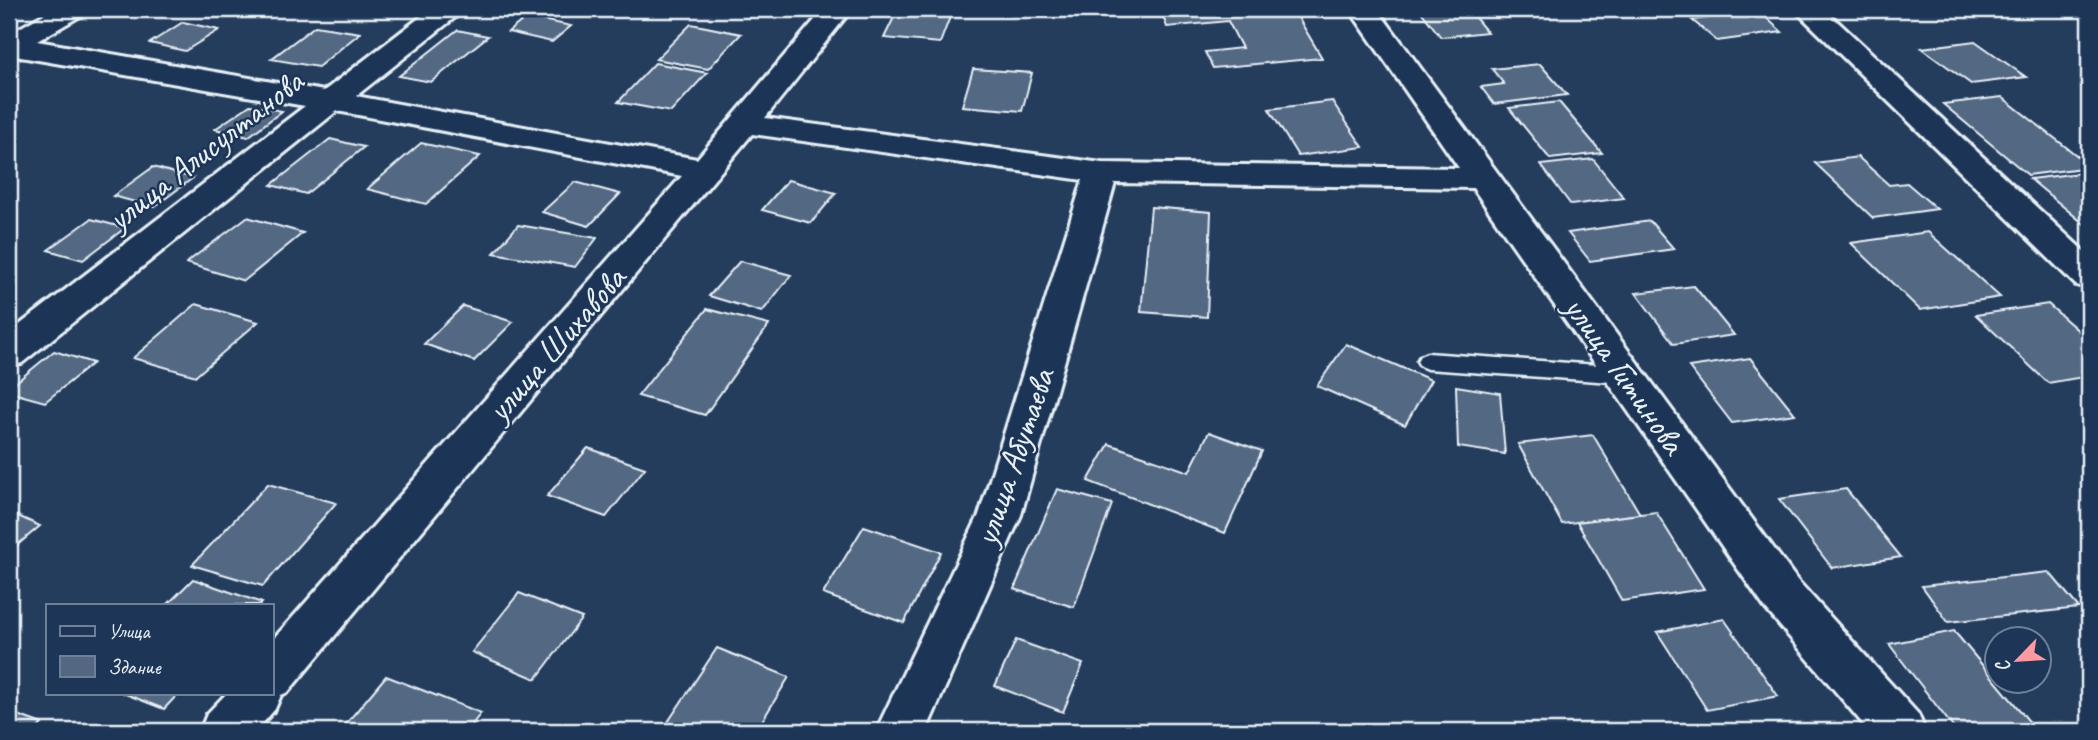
<svg xmlns="http://www.w3.org/2000/svg" width="2098" height="740" font-family="Caveat,sans-serif">
	<style>
		.building { fill: #536782; stroke: #e8f1f8; stroke-width: 2 }
		.lines { fill: none; stroke-linecap: round; stroke-linejoin: round }
		.lane-casing { stroke: #e8f1f8; stroke-width: 5 }
		.street-casing { stroke: #e8f1f8; stroke-width: 6 }
		.lane { fill: #1d3557; fill-rule: evenodd }
		.street { fill: #1d3557; fill-rule: evenodd }
		.labels { text-anchor: middle; dominant-baseline: central; stroke-width: 5; stroke-linejoin: round; paint-order: stroke }
		.street-label { font-size: 35px; fill: #e8f1f8; stroke: #1d3557 }
	</style>
	<rect width="100%" height="100%" fill="#253d5d"/>
	<filter id="ink" filterUnits="userSpaceOnUse"><feTurbulence type="fractalNoise" baseFrequency=".0143" numOctaves="2"/><feDisplacementMap in="SourceGraphic" scale="14" xChannelSelector="R" yChannelSelector="G"/><feConvolveMatrix kernelMatrix="1 2 1 2 8 2 1 2 1" color-interpolation-filters="sRGB"/></filter>
	<g filter="url(#ink)">
		<g class="building">
			<path d="M898,9h55l-13,34 -56,-5z"/>
			<path d="M1188,9h105l29,49 -109,10 -8,-16 37,-4 -14,-27 -61,6 -6,-16z"/>
			<path d="M1419,9h49l19,23 -46,5z"/>
			<path d="M1691,9h65l4,3 -59,6z"/>
			<path d="M1760,12l22,20 -65,9 -25,-21z"/>
			<path d="M527,17l44,9 -19,16 -44,-10z"/>
			<path d="M183,22l36,8 -34,21 -35,-8z"/>
			<path d="M691,24l50,10 -33,35 -52,-10z"/>
			<path d="M315,26l45,7 -42,34 -47,-8z"/>
			<path d="M457,30l31,6 -57,46 -32,-6z"/>
			<path d="M1975,41l51,36 -55,7 -49,-36z"/>
			<path d="M655,63l52,10 -36,39 -53,-10z"/>
			<path d="M1540,64l27,31 -73,9 -13,-17 23,-3 -12,-15z"/>
			<path d="M973,69l59,4 -10,38 -60,-5z"/>
			<path d="M2002,97l87,68v2l-61,8 -85,-71z"/>
			<path d="M1332,101l31,46 -65,9 -29,-47z"/>
			<path d="M1559,102l43,51 -52,6 -41,-51z"/>
			<path d="M250,105l32,6 -34,26 -33,-8z"/>
			<path d="M330,139l34,8 -58,47 -35,-9z"/>
			<path d="M421,143l59,13 -54,48 -59,-15z"/>
			<path d="M1858,157l31,28 18,-2 30,26 -64,9 -58,-55z"/>
			<path d="M1593,159l31,39 -53,7 -30,-40z"/>
			<path d="M153,167l40,11 -39,29 -41,-11z"/>
			<path d="M2089,172v56l-59,-49z"/>
			<path d="M788,180l48,13 -25,30 -49,-13z"/>
			<path d="M575,182l45,12 -31,32 -47,-14z"/>
			<path d="M1151,207l60,5 -4,105 -66,-5z"/>
			<path d="M247,217l56,16 -59,48 -58,-18z"/>
			<path d="M91,219l34,9 -42,32 -35,-10z"/>
			<path d="M1650,221l24,28 -84,12 -22,-28z"/>
			<path d="M518,225l79,13 -22,29 -81,-14z"/>
			<path d="M1928,232l72,65 -80,13 -69,-67z"/>
			<path d="M740,261l51,14 -29,37 -53,-16z"/>
			<path d="M1694,286l40,49 -60,9 -38,-51z"/>
			<path d="M196,304l62,18 -62,54 -63,-18z"/>
			<path d="M2048,304l41,36v36l-41,7 -72,-68z"/>
			<path d="M463,306l50,16 -39,39 -50,-17z"/>
			<path d="M707,309l62,16 -64,90 -67,-19z"/>
			<path d="M1346,344l85,36 -26,45 -88,-39z"/>
			<path d="M54,351l39,12 -48,39 -36,-10v-4z"/>
			<path d="M1750,358l45,56 -63,9 -43,-56z"/>
			<path d="M1456,386l44,7 5,61 -47,-7z"/>
			<path d="M1209,432l53,19 -37,82 -137,-52 21,-37 80,28z"/>
			<path d="M1593,435l47,79 -78,10 -44,-80z"/>
			<path d="M588,448l57,20 -39,49 -59,-21z"/>
			<path d="M268,484l68,19 -73,83 -71,-21z"/>
			<path d="M1057,489l55,15 -38,103 -60,-18z"/>
			<path d="M1846,489l55,68 -69,11 -53,-69z"/>
			<path d="M9,512l31,14 -31,26z"/>
			<path d="M1656,512l48,77 -82,12 -45,-79z"/>
			<path d="M864,526l77,26 -37,71 -81,-29z"/>
			<path d="M2049,572l30,36 -131,14 -26,-36z"/>
			<path d="M193,579l69,24 -2,2h-93z"/>
			<path d="M519,593l63,25 -46,61 -64,-27z"/>
			<path d="M1724,619l54,77 -71,14 -50,-78z"/>
			<path d="M1954,631l83,100h-81l-67,-87z"/>
			<path d="M1016,640l67,24 -20,48 -68,-26z"/>
			<path d="M717,648l72,29 -33,54h-94z"/>
			<path d="M386,676l95,37 -14,18h-127z"/>
			<path d="M123,693h56l-15,16z"/>
			<path d="M9,712l33,12 -7,7h-26z"/>
		</g>
		<g class="lines">
			<g class="lane-casing">
				<path id="lane" d="M1427,353l199,14 7,3 4,5 -4,5 -7,3 -199,-14 -7,-3 -3,-5 3,-5z"/>
			</g>
			<g class="street-casing">
				<g id="street">
					<path d="M53,9h33l-4,6 -45,26 287,50 107,-82h31l-4,6 -102,81 341,63 127,-150h28l-87,109 337,45 357,5 -110,-159h28l420,571 121,134 7,17h-56l-104,-123 -292,-420 -358,-5 -94,332 -95,216h-50l103,-216 104,-335 -331,-46 -464,558 -7,3 -6,14 -19,22h-56l7,-17 20,-21h44v-51l411,-466 -345,-65 -315,252 -13,4v-34l296,-227 -296,-51v-21z"/>
					<path d="M1794,9h30l265,247v32l-13,-3z"/>
				</g>
			</g>
			<use href="#lane" class="lane"/>
			<use href="#street" class="street"/>
		</g>
	</g>
	<g class="labels">
		<g class="street-label">
			<text transform="translate(205 150) rotate(-38)">улица Алисултанова</text>
			<text transform="translate(556 344) rotate(-49)">улица Шихавова</text>
			<text transform="translate(1625 375) rotate(55)">улица Гитинова</text>
			<text transform="translate(1014 457) rotate(-71)">улица Абутаева</text>
		</g>
	</g>
	<rect width="2098" height="740" fill="none" stroke="#1d3557" stroke-width="35"/>
	<rect x="18" y="18" width="2063" height="705" fill="none" stroke="#e8f1f8" stroke-width="2.5" filter="url(#ink)"/>
	<rect x="46" y="604" width="228" height="91" fill="#1d3557" stroke="#6e8097" stroke-width="2"/>
	<rect x="60" y="626" width="35" height="10" fill="#1d3557" stroke="#6e8097" stroke-width="2"/>
	<text x="108" y="638" font-size="21" fill="#e8f1f8">Улица</text>
	<rect x="60" y="656" width="35" height="21" fill="#536782" stroke="#6e8097" stroke-width="2"/>
	<text x="108" y="674" font-size="21" fill="#e8f1f8">Здание</text>
	<g transform="translate(2018 660) rotate(245)"><circle r="33" fill="#1d3557" stroke="#6e8097" stroke-width="2"/>
	<path d="M0-5L12 26L0 18L-12 26Z" fill="#ff9aa2"/>
	<text y="-10" font-size="19" font-weight="bold" text-anchor="middle" fill="#e8f1f8">С</text>
	</g>
</svg>
